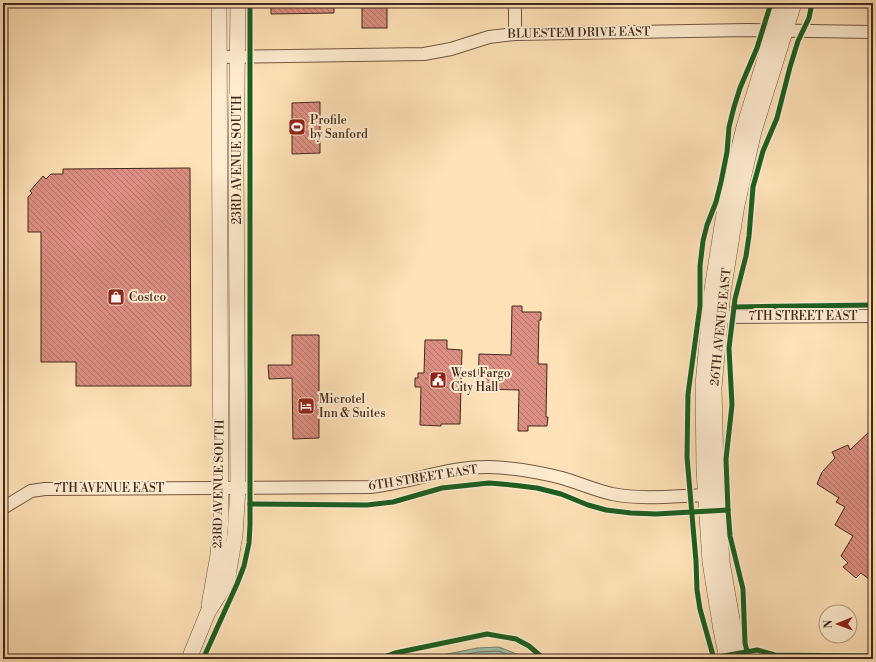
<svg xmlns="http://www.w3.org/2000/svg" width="876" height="662" font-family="'Libre Bodoni',serif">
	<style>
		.water { fill: url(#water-ripples); stroke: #7b8272 }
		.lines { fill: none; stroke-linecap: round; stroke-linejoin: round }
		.shore { stroke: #727364; stroke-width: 1 }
		.building { fill: url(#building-back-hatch); stroke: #43281c }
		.minor-casing { stroke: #725643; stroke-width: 14 }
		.tertiary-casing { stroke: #725643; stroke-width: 16 }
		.minor { stroke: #ffecd0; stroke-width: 12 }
		.tertiary { stroke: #ffecd0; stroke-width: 15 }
		.cycleway-casing { stroke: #ffecd0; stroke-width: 8 }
		.cycleway { stroke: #1b5e20; stroke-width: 5 }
		.labels { text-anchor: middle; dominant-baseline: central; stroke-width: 4; stroke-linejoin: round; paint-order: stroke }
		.street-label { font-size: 12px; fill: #43281c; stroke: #ffecd0 }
		.poi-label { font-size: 12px; fill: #43281c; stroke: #ffecd0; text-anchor: start }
	</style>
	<defs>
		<pattern id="water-ripples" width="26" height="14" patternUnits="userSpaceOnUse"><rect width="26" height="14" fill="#a0beac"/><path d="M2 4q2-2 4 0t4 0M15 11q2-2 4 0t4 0" fill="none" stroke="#849a8b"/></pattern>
		<pattern id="building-back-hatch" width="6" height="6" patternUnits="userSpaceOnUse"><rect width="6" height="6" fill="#db8e81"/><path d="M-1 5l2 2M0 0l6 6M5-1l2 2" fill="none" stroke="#b37469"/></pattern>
	</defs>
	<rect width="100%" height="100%" fill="#ffe2b7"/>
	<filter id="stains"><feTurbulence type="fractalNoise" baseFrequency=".005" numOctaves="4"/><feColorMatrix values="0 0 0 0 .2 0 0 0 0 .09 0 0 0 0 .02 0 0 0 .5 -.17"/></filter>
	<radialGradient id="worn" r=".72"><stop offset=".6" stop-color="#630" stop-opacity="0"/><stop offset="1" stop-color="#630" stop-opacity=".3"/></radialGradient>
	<path class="water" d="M499,647l30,12h-106l54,-11z"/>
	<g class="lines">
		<path class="shore" d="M443,659l35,-7 20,-1 22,8"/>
	</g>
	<g class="building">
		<path d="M271,3h63v10l-63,1z"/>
		<rect x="362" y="3" width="25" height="25"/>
		<path d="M320,102v51l-28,1v-51z"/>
		<path d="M190,168l1,218h-115v-24h-35v-130h-13v-35l4,-4 -2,-2 13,-15 3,3 5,-5h12v-5z"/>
		<path d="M512,306h10v6h19v8h-2l-1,44h9l-1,53h2l-1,9h-19v5h-10l1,-41 -41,-1 1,-35 32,1z"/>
		<path d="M292,335h27v103l-26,1 -1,-61 -23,1 -1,-14h24z"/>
		<path d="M425,340h22v9l15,1 -2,74h-19v2l-21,-1 1,-38h-6v-9h3v-5h6z"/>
		<path d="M873,428v154l-12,-9 -5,5 -13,-11 5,-4 -7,-7 12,-20 -18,-11 10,-18 -9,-5 3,-4 -22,-14 5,-12 13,-14 -3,-6 16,-7 2,5z"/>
	</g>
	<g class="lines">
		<g class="minor-casing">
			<g id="minor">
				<path d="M515,3v31"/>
				<path d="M219,57l205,-3 27,-5 38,-12 26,-3 233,-4 125,2"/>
				<path d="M712,317l161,-1"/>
				<path d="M3,508l28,-17 14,-2 325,-2c40,-4 79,-21 120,-20 24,1 48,5 72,11 17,5 33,12 50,16 31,6 62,2 94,1l7,-3"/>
			</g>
		</g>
		<g class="tertiary-casing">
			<g id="tertiary">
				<path d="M209,605l9,-50 3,-37 -2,-515"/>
				<path d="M189,659l19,-47 19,-30 8,-47 3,-47 -2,-321 2,-164"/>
				<path d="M727,659l-6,-29 -11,-68 -6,-92 -1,-85 9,-96 14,-88 18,-74 38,-124"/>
				<path d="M739,659l-17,-97 -6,-93 -2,-82 9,-95 14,-87 17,-74 40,-128"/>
			</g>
		</g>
		<use href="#minor" class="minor"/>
		<use href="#tertiary" class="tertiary"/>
		<g class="cycleway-casing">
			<g id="cycleway">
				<path d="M734,307l139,-2"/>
				<path d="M250,504l117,1 26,-3 49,-14 47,-5 23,2 25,3 24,6 27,11 18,5 25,3 25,1 72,-4"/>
				<path d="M203,659l34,-75 7,-18 5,-23 1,-18v-522"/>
				<path d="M378,659l17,-6 92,-19 29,5 13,7 15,13"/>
				<path d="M707,659l50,-9 18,5 98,1"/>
				<path d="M714,659l-14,-50 -3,-19 -1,-29 -9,-104 1,-63 12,-88v-40l3,-25 4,-16 9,-23 5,-20 6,-30 2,-25 5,-20 6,-19 17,-40 14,-45"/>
				<path d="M749,659l-4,-16 -2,-54 -13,-53 -2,-26 -2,-51 6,-54 -3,-57 6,-49 11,-43 3,-20 4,-49 10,-36 14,-33 13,-51 8,-26 11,-23 3,-15"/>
			</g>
		</g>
		<use href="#cycleway" class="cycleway"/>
	</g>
	<defs>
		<g id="stadium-square" transform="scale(0.9)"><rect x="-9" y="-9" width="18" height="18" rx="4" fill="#8f2418" stroke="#ffecd0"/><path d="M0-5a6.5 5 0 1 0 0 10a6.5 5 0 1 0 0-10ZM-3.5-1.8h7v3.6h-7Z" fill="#fff"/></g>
		<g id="shop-square" transform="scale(0.9)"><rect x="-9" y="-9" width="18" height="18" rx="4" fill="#8f2418" stroke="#ffecd0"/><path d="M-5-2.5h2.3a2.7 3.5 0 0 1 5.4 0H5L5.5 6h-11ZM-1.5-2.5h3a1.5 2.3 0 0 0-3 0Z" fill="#fff"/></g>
		<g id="civic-square" transform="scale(0.9)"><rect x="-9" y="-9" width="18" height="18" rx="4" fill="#8f2418" stroke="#ffecd0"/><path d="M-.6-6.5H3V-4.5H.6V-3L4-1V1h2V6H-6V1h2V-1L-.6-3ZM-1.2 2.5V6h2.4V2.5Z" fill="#fff"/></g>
		<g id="hotel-square" transform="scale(0.9)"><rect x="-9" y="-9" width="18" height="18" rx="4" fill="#8f2418" stroke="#ffecd0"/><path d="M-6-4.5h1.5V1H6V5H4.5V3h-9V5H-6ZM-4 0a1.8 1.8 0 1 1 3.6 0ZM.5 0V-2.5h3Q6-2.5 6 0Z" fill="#fff"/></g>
	</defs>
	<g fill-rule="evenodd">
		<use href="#stadium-square" x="297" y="127"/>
		<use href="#shop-square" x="116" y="297"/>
		<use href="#civic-square" x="438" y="380"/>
		<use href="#hotel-square" x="306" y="406"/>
	</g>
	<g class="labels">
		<g class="street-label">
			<text transform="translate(579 33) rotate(-1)">BLUESTEM DRIVE EAST</text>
			<text transform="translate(237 160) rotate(-90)">23RD AVENUE SOUTH</text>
			<text x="803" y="316">7TH STREET EAST</text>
			<text transform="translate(721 327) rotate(-84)">26TH AVENUE EAST</text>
			<text transform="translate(423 478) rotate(-9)">6TH STREET EAST</text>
			<text transform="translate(219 484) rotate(-89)">23RD AVENUE SOUTH</text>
			<text x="109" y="488">7TH AVENUE EAST</text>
		</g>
		<g class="poi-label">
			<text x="310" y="120">Profile<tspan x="310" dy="14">by Sanford</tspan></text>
			<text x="129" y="297">Costco</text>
			<text x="451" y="373">West Fargo<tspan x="451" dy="14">City Hall</tspan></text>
			<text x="319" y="399">Microtel<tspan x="319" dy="14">Inn &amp; Suites</tspan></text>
		</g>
	</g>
	<rect width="876" height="662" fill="none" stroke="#ffe2b7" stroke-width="16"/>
	<rect x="4" y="4" width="868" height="654" fill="none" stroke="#43281c" stroke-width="2"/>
	<rect x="8" y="8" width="860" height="646" fill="none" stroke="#43281c"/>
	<g transform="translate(838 624) rotate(269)"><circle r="19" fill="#ffecd0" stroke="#b49e88"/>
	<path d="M0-3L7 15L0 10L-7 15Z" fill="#8f2418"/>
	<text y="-6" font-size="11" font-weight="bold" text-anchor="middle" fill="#43281c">N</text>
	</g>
	<rect width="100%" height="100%" filter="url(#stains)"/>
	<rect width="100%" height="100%" fill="url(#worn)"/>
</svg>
